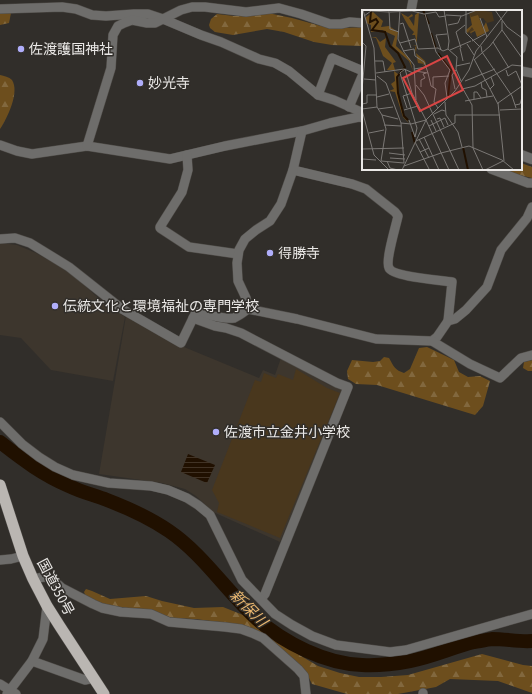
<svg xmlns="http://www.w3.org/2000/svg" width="532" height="694" font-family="'Asap Condensed','Noto Sans JP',sans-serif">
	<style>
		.built { fill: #3d362d }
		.green { fill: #49371d }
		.forest { fill: url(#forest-firs) }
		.water { fill: url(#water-rules) }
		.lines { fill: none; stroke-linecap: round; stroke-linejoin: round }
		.river { stroke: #201000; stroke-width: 14 }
		.minor-casing { stroke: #4f4c48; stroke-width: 10 }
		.tertiary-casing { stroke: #4f4c48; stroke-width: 11 }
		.trunk-casing { stroke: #4f4c48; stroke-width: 12 }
		.minor { stroke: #6e6d6b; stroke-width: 9 }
		.tertiary { stroke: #6e6d6b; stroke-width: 10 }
		.trunk { stroke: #bab6b2; stroke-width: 11 }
		.poi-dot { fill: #b0aefa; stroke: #312e2a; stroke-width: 1.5 }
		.labels { text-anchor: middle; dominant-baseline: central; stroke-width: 3; stroke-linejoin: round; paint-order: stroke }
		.poi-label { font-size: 14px; fill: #eae8e6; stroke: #312e2a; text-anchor: start }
		.street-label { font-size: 14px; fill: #eae8e6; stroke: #312e2a }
		.water-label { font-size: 15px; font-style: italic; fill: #e9b66f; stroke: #312e2a }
		.inset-river { fill: none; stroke: #201000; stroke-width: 2 }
		.inset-road { fill: none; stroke: #7b7875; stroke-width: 1 }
		.view { fill: #d94544; fill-opacity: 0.15; stroke: #d94544; stroke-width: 2 }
		.inset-edge { fill: none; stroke: #eae8e6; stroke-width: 2 }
	</style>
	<defs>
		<pattern id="forest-firs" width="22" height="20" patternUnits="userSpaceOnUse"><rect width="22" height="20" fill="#6d4e1d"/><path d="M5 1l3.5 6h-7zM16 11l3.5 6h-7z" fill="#82683e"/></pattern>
		<pattern id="water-rules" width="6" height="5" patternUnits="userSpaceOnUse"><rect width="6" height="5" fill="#201000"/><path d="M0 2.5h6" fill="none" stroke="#413325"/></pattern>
	</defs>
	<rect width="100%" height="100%" fill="#312e2a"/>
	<g class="built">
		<path d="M2,243l15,2 19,8 18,10 20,13 22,20 29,21 -12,64 -62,-11 -30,-32 -21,-3v-91z"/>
		<path d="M126,316l58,31 75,31 4,-8 12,5 6,-17 48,27 15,5 -64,152 -67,-30 -17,-16 -11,-7 -23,-6 -63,-9z"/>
	</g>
	<path class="green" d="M296,369l31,19 13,5 -60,145 -63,-26 2,-9 -7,-13 43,-110 6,2 3,-9 12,5 2,-4 15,6z"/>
	<g class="forest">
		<path d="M0,13h11l-2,10 -9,2z"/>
		<path d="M268,13l24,5 29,8 23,2 19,-1v19l-31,-1 -18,-3 -30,-10 -17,-3 -34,6 -18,-3 -5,-4 -1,-3 2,-6 6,-5 17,2z"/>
		<path d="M0,75c4,1 9,2 12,5 8,12 -5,39 -12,49z"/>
		<path d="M521,163l11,4v11l-17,-4 -15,-5h21z"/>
		<path d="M427,347l27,13 5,12 9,5 12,-1 10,5 -7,25 -8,9 -98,-30 -21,-1 -8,-5 -1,-8 5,-11 21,2 7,-1 4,-4 5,1c5,9 6,12 15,15l6,-4 9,-21z"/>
		<path d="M532,360v11h-4l-5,-3 1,-6z"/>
		<path d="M86,589l6,2 18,8 36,-3 16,5 32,7 29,-1 25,10 20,14 28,22 22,13 22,7 19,4h22l27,-2 74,-21 41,11 9,1v27l-34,-12 -48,-2 -14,8 -38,7h-51l-35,-10 -5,-10 -41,-37 -40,-14 -31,-4 -23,-1 -21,-7 -41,-5 -24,-9 -2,-5z"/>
	</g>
	<path class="water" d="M188,454l27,11 -8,18 -26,-11z"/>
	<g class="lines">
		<path class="river" d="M0,442c23,18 43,33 69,44 12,6 25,9 38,14 21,8 43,18 62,31 35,24 57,60 88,88 27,24 69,45 105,46 16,1 32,-1 48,-4 22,-4 43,-14 64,-19 6,-1 13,-2 18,-3 14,0 27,3 40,2"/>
		<g class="minor-casing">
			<g id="minor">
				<path d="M0,9l62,-2 14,2 16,6 14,1 28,-2h14l15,5 38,16 20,7 38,17 16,4 14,8 29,24 16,5 25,11v6"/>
				<path d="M411,11l2,-11"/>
				<path d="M521,38l2,1 -2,10"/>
				<path d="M521,71l11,2"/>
				<path d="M318,95l14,-37 31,13"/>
				<path d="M349,107l14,-33"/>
				<path d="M0,145l17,6 15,3 55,-8 83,13 55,-13 77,-15 28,-8 29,-6 4,1"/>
				<path d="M87,146l24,-78 2,-33 5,-9 6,-3 8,-3 15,3h8l26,-13 11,-3h13l41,5 33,-4 22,6 29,10h11l9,-2 13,1"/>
				<path d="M187,155l1,15 -6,22 -22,35v1l29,19 49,7"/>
				<path d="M491,169l37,14h4"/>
				<path d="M293,170l59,14 14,5 29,23 3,4c-2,10 -13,45 -9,52 4,9 52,12 63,14l-4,39"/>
				<path d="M0,239l15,-1 15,5 39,24 53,42 59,34 15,-31c11,2 27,8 38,6 5,-2 10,-6 14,-9l49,10 79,20 56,2 5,-4 11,-16 7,-2 11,-9 21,-23 14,-37 26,-32 5,-11"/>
				<path d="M248,309l-2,-11 -8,-17 -1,-18 2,-13 6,-11 11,-9 14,-9 11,-17 12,-34 9,-39"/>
				<path d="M193,318l22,8 11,2 15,5 96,50 11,4 -83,207 -4,5"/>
				<path d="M432,341l38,23 30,14 21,-20 11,-3"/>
				<path d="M0,422l22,22 17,13 16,10 18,8 36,8 42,3 17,4 19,8 11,7 12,10 32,65 33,34 17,11 20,11 24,9 54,7 16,-2 126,-36"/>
				<path d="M0,560l11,-1 12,-3"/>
				<path d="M33,579l11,-2 7,1 11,10 31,16 9,4 19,4 30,2 18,8 56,5 16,2 11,4 11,5 35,31 6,7 2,18"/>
				<path d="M32,661l53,19 9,-2"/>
				<path d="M0,684l16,10"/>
				<path d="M7,694l25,-33 11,-22 4,-33"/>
				<path d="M423,694v-1"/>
			</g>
		</g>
		<g class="tertiary-casing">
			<path id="tertiary" d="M521,155l11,4"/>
		</g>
		<g class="trunk-casing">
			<path id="trunk" d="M0,485l23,71 10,23 14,27 12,19 45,69"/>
		</g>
		<use href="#minor" class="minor"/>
		<use href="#tertiary" class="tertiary"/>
		<use href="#trunk" class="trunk"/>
	</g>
	<g class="poi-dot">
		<circle cx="21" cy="49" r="4"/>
		<circle cx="140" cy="83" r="4"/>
		<circle cx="270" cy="253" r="4"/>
		<circle cx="55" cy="306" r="4"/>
		<circle cx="216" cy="432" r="4"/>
	</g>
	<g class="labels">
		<g class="poi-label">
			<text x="29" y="49">佐渡護国神社</text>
			<text x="148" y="83">妙光寺</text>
			<text x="278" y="253">得勝寺</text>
			<text x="63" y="306">伝統文化と環境福祉の専門学校</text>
			<text x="224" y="432">佐渡市立金井小学校</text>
		</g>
		<g class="street-label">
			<text transform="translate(56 587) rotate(62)">国道350号</text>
		</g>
		<g class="water-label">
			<text transform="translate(249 608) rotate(45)">新保川</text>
		</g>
	</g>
	<g transform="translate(362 10)">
		<rect width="160" height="160" fill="#312e2a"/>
		<path d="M116,0l14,2 2,9 -7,2 -4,-5 -9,3 1,9 -7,3 -2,-3 6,-5 -3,-12z" fill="#49371d"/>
		<path d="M11,2l10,9 -2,6 8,-1 9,6 -2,14 14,13 3,12 -4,-10 -17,-15 3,-10 -13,-6 -11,2v-7l-5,-2v-6zM57,2l-3,41 9,8 1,3 -4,2 2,-2 -6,-1 -3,-15 1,-2h-3l4,-1 -2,-10h-3l2,-3 -5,-5 -8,-14 7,4 4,-3 1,2 -4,2 5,8 1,-11zM108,4l1,3 7,-2 5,13 3,-6 3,9 -12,6 -2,-6 -4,2 1,3 -2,-4 4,-2 -2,-3 -5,6 -1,-3 6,-5zM14,27l4,5 6,-4 -1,9 11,15 -3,1 2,7h-8l5,-7 -9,-7 -7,-18h-5zM32,61l4,3 1,24 4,12 1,6 5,7 -6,-6 -8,-25 -6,-1 5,-2 -3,-5 4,-3z" fill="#6d4e1d"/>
		<path class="inset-river" d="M61,0l6,14M9,1l-1,11 6,-3 2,3 -6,8 13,2 5,14 8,7 7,14 -8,10 1,16 6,23 4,4M69,23l5,16M76,43l13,17 -3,26M50,122l3,12M101,137l5,23"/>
		<path class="inset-road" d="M1,0l11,38 3,59 5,8 4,14 -5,32M27,0l1,19 9,3M38,0l-2,29 6,13 10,13 2,35M82,0l5,31 -1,8M104,0v23l13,13M133,0l12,17 15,11M28,2l22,-1 12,3 12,-2 3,5 7,-1M63,4l11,38 14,18 -5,13 2,14M84,5l16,1 15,-6M2,6l7,-5 18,1M118,8l7,19M140,11v9l20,28M38,14l3,-1 8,25M86,15l10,-2 3,-7M110,31l13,-7M0,32l4,4 -4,44M131,32l16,26M38,33l15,-4 3,10 20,-1 5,3 5,-2M105,34l7,11M119,36l1,6 30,44 4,12M98,38l3,13M99,38l-5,-16 9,-7M86,39l9,8 -1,12 5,12M79,40l-5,-15 11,-1M88,40l21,-9M41,41l11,-2 1,7 9,6 2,5M112,49l24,45M112,50l16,-14 12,-16M13,51h8l2,11M94,56l14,-3M43,59l-5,4 17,55 -2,9M52,59l12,-2 2,6M144,60l2,6 8,-5 6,14M53,61l13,2 3,13 5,3 -2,13 4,6M14,63l28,-4 9,4M15,66l9,7 15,40 3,40M2,69l12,1M103,71l30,-12M119,72l1,6 4,2 1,7 6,-1M54,75l8,10 35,75M59,77v-7l4,-2 -2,-4 3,-1M71,77v-10l16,-1M93,79l-3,-14 4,-5M100,79l13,-3 37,-21 10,1M101,79l9,16 1,43 10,22M128,79l4,-4 -3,-8M15,87l12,-3M112,89v-7h3l4,6M103,91l22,-4M83,92l1,13 12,17 4,15M0,94l5,-1v-8h10M153,95l5,-1 2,-7M45,98l-4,-12 9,-3M0,99l15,-2M16,99l15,-2M0,100l12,45 15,15M42,100l14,-4M138,100l22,-1M72,104l8,-4 3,1M20,105l16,4M75,109l3,-1 4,9M47,110l6,17M69,110l5,11M79,110l4,-2 3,7M39,113l10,1 15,-4 -14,-27 -7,-24M22,115l17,1M67,116l12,-6M7,123l15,-3M62,127l5,11M57,129l10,19M54,131l39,-18v-8h45M53,132l14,27M0,139l42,-1M58,142l9,-4 10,22M27,143l16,2M79,143l28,-7 33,14 12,10M28,148l15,1M0,149l14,1M19,151l23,2M25,151l3,7 8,2M142,151l-6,-58 24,-17M42,156l37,-13M40,160l24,-50M87,160l-23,-50 29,-29 14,-21 7,-19 32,-41M123,160l18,-9"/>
		<path class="view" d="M85,46l16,34 -43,21 -17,-33z"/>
		<rect width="160" height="160" class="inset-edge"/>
	</g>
</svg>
